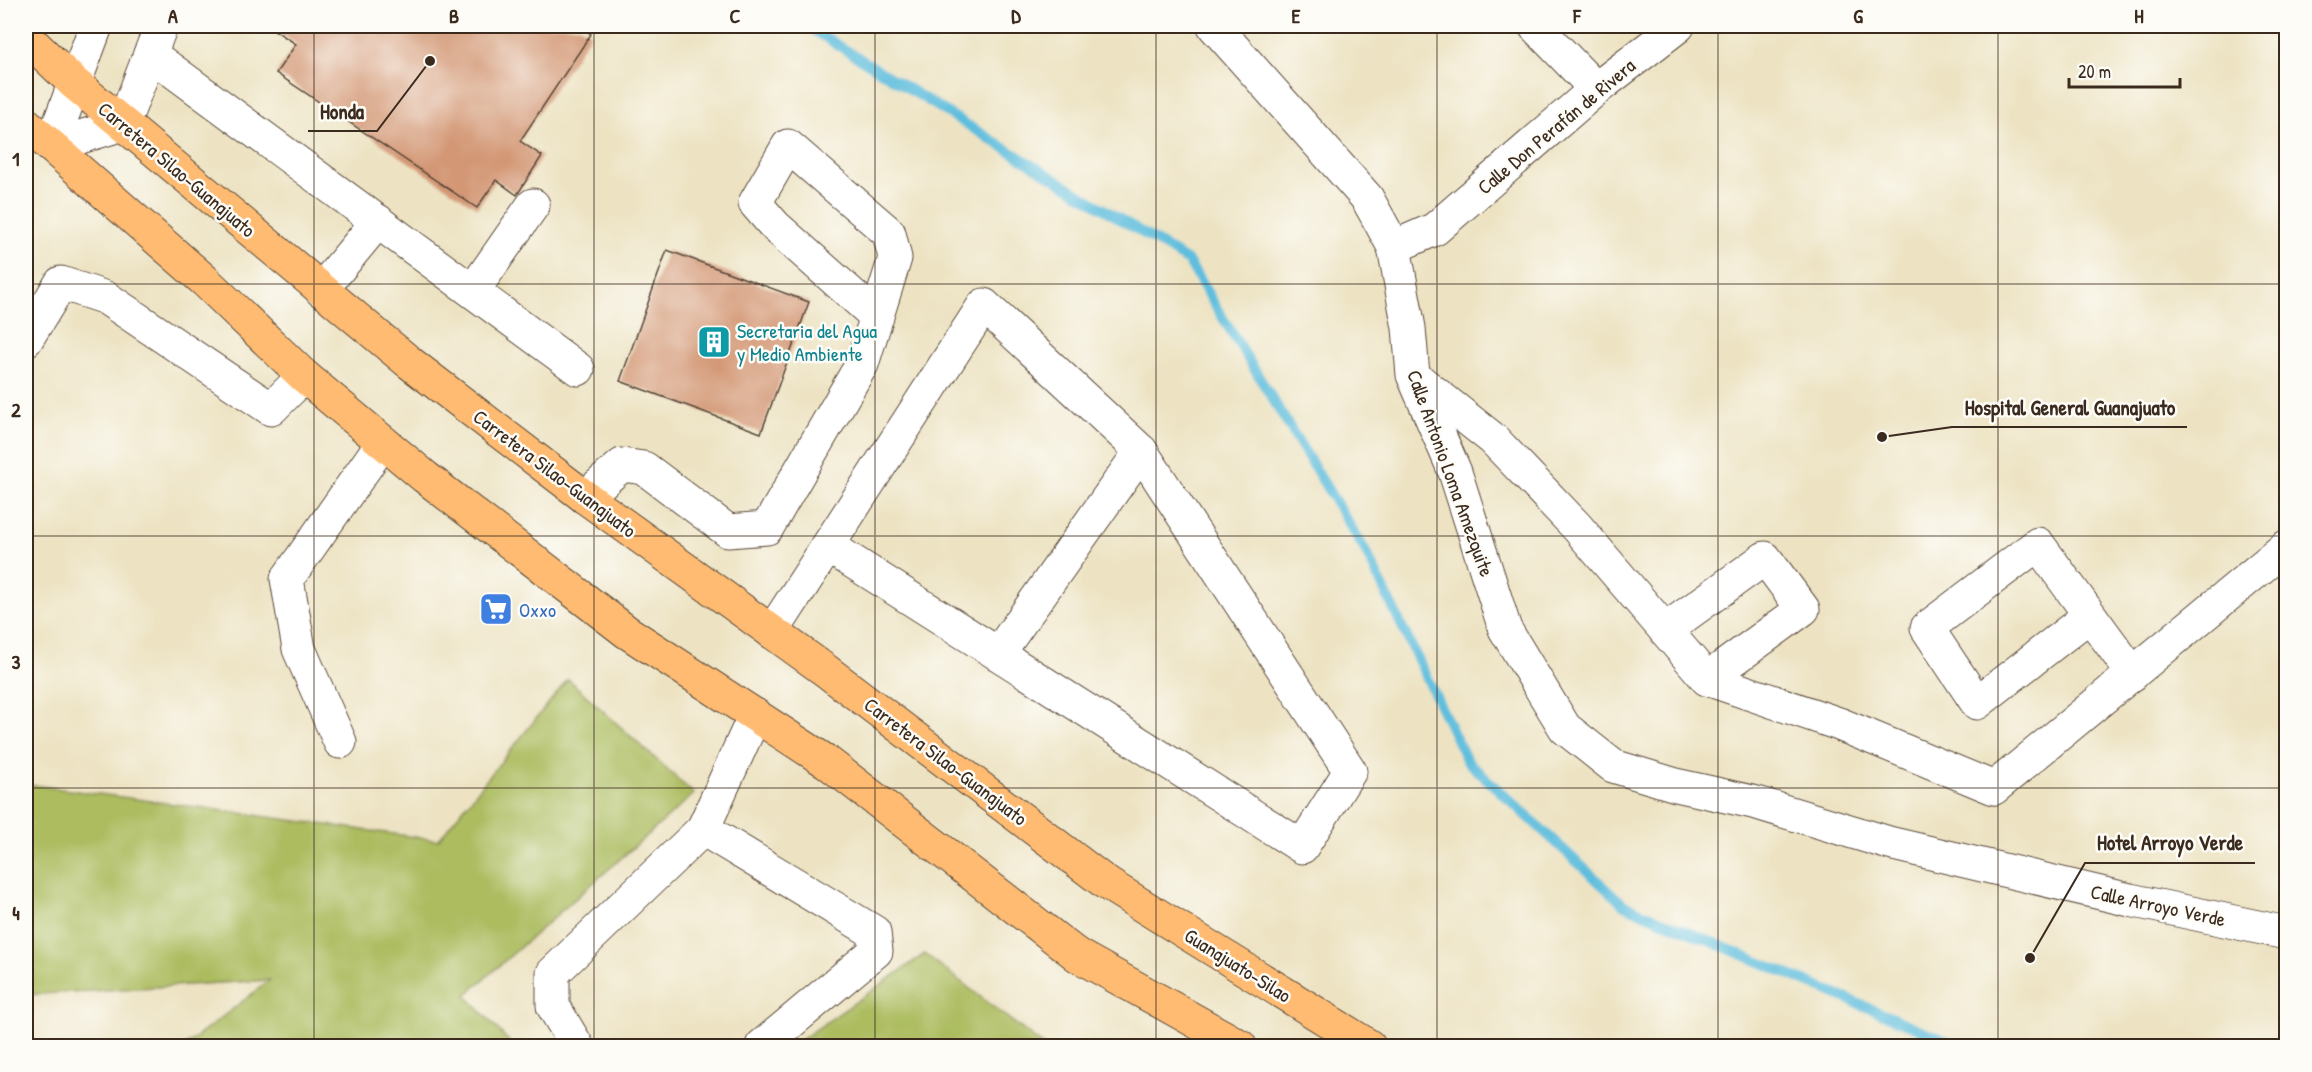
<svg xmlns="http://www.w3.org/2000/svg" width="2312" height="1072" font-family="'Patrick Hand',sans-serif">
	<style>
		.green { fill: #acbc5e; stroke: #74733e; stroke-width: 1.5 }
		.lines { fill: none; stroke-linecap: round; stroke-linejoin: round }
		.stream { stroke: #5fbedd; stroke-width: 10 }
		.building { fill: #d39774 }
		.minor-casing { stroke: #564637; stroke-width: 35 }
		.major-casing { stroke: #564637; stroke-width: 35 }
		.highway-casing { stroke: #564637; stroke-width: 35 }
		.minor { stroke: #fff; stroke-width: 33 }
		.major { stroke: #ffbb71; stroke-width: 33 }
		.highway { stroke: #ffbb71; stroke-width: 33 }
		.grid { fill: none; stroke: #3b2a1e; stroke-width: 1.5; stroke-opacity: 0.55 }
		.labels { text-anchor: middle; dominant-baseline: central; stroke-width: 5; stroke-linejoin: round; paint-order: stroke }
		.street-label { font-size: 20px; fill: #3b2a1e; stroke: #fdfcf7 }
		.culture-label { font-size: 20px; fill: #0d838f; stroke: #fdfcf7; text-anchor: start }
		.shop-label { font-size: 20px; fill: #366cbe; stroke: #fdfcf7; text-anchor: start }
		.leader { fill: none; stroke: #3b2a1e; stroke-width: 2 }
		.callout-dot { fill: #3b2a1e; stroke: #fdfcf7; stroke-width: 2 }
		.callout-label { font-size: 21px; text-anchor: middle; font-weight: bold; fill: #3b2a1e; stroke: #fdfcf7; stroke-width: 5; stroke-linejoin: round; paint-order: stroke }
		.neatline { fill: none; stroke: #3b2a1e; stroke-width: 2 }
		.grid-label { font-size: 20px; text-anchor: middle; font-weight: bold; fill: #3b2a1e }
	</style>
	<rect width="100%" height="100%" fill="#fdfcf7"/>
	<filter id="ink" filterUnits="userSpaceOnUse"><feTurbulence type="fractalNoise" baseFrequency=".0167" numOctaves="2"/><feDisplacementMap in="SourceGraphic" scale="12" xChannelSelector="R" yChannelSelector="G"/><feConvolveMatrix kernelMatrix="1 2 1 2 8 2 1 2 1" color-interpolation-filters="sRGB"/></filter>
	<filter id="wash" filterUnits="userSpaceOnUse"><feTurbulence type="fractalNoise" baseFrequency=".008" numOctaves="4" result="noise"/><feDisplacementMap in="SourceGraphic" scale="24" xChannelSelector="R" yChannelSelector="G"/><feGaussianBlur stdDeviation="1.35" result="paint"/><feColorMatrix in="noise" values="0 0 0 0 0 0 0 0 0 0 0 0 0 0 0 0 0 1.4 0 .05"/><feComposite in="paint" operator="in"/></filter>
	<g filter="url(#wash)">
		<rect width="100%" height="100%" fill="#ede3c3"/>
		<g class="green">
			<path d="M568,679l126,115 -228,201 47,51h-328l85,-66 -244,15v-211l412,56z"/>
			<path d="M925,954l119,92h-252z"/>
		</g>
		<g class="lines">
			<path class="stream" d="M807,26l381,235 177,289 102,211 157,144 335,141"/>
		</g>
		<g id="blocks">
			<g class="building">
				<path d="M268,26h311l12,8 -71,107 22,15 -25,39 -21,-15 -19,28 -201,-135 20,-29z"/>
				<path d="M667,250l142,52 -48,131 -141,-52z"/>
			</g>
		</g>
	</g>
	<g filter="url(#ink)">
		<use href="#blocks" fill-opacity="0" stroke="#564637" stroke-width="1.5"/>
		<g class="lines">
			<g class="minor-casing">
				<g id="minor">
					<path d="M1214,26l153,172 27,49 15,81 4,47 42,97 50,157 60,99 48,38 63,19 81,18 132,40 241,57 156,33"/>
					<path d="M1535,26l61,63"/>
					<path d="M150,54l428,315"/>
					<path d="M51,146l72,-22 38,-98"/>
					<path d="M51,146l45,-120"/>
					<path d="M1394,247l41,-18 161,-140 82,-63"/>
					<path d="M321,290l57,-69"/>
					<path d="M473,291l60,-86"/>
					<path d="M26,340l35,-57 45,15 165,111 33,-33"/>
					<path d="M1416,378l77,61 84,88 130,152 132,45 155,64 292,-241"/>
					<path d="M585,497l37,-32 22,3 84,63 39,-3 95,-164 33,-106 -6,-25 -101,-87 -33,57 20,23 102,91"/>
					<path d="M2090,615l-113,88 -50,-75 111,-84 95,130"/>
					<path d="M1665,630l100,-72 38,51 -96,70"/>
					<path d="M772,632l212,-327 157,146 209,320 -48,76 -474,-301"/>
					<path d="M998,654l143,-203"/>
					<path d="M755,715l-52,114 171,103 2,19 -114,95"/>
					<path d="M340,742l-41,-93 -12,-70 96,-137"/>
					<path d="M577,1046l-24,-40v-33l150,-144"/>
				</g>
			</g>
			<g class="major-casing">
				<g id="major">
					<path d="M26,37l48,46 336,280 175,134 240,173 281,213"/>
					<path d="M26,124l178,156 100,96 121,101 202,155 200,130 250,193"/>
				</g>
			</g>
			<g class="highway-casing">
				<g id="highway">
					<path d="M1106,883l263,163"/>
					<path d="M1077,955l163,91"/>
				</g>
			</g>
			<use href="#minor" class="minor"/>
			<use href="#major" class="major"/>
			<use href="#highway" class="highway"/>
		</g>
	</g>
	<path class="grid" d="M314,26v1020M594,26v1020M875,26v1020M1156,26v1020M1437,26v1020M1718,26v1020M1998,26v1020M26,284h2260M26,536h2260M26,788h2260"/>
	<defs>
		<g id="building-square" transform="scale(1.725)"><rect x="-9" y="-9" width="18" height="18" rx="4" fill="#0f9aa8" stroke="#fdfcf7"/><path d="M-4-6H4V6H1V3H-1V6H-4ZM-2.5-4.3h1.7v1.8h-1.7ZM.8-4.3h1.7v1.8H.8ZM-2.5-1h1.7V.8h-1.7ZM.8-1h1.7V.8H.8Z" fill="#fff"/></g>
		<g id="supermarket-square" transform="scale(1.725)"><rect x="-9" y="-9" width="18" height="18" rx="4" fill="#3f7fe0" stroke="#fdfcf7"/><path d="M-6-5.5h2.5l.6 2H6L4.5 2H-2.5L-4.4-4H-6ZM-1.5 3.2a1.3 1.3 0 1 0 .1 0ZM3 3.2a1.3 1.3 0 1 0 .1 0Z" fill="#fff"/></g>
	</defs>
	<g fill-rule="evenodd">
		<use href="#building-square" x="714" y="342"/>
		<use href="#supermarket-square" x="496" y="609"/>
	</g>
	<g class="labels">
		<g class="street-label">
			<text transform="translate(1556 126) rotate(-40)">Calle Don Perafán de Rivera</text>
			<text transform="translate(177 169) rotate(40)">Carretera Silao-Guanajuato</text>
			<text transform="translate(555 473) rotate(37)">Carretera Silao-Guanajuato</text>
			<text transform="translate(1451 473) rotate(70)">Calle Antonio Loma Amezquite</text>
			<text transform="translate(946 761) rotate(37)">Carretera Silao-Guanajuato</text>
			<text transform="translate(2158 905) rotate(12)">Calle Arroyo Verde</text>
			<text transform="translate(1238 965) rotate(32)">Guanajuato-Silao</text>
		</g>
		<g class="culture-label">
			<text x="737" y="330">Secretaria del Agua<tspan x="737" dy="23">y Medio Ambiente</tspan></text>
		</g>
		<g class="shop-label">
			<text x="519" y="609">Oxxo</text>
		</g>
	</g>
	<path class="leader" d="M430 61L377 131H308M1882 437L1952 427H2187M2030 958L2085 863H2255"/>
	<g class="callout-dot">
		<circle cx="430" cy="61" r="6"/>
		<circle cx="1882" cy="437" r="6"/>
		<circle cx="2030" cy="958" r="6"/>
	</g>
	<g class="callout-label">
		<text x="342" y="119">Honda</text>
		<text x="2070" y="415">Hospital General Guanajuato</text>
		<text x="2170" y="850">Hotel Arroyo Verde</text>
	</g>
	<rect width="2312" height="1072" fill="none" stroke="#fdfcf7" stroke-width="66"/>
	<path d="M2069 78v9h111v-9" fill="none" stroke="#3b2a1e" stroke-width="3"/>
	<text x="2078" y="78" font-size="18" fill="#3b2a1e" stroke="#fdfcf7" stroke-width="4.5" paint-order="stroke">20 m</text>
	<rect x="33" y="33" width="2246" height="1006" class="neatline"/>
	<g class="grid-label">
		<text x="173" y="23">A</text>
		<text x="454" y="23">B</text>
		<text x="735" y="23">C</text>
		<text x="1016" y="23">D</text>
		<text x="1296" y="23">E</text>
		<text x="1577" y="23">F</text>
		<text x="1858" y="23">G</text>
		<text x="2139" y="23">H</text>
		<text x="16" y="166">1</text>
		<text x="16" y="417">2</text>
		<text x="16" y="669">3</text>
		<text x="16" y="920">4</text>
	</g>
</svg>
